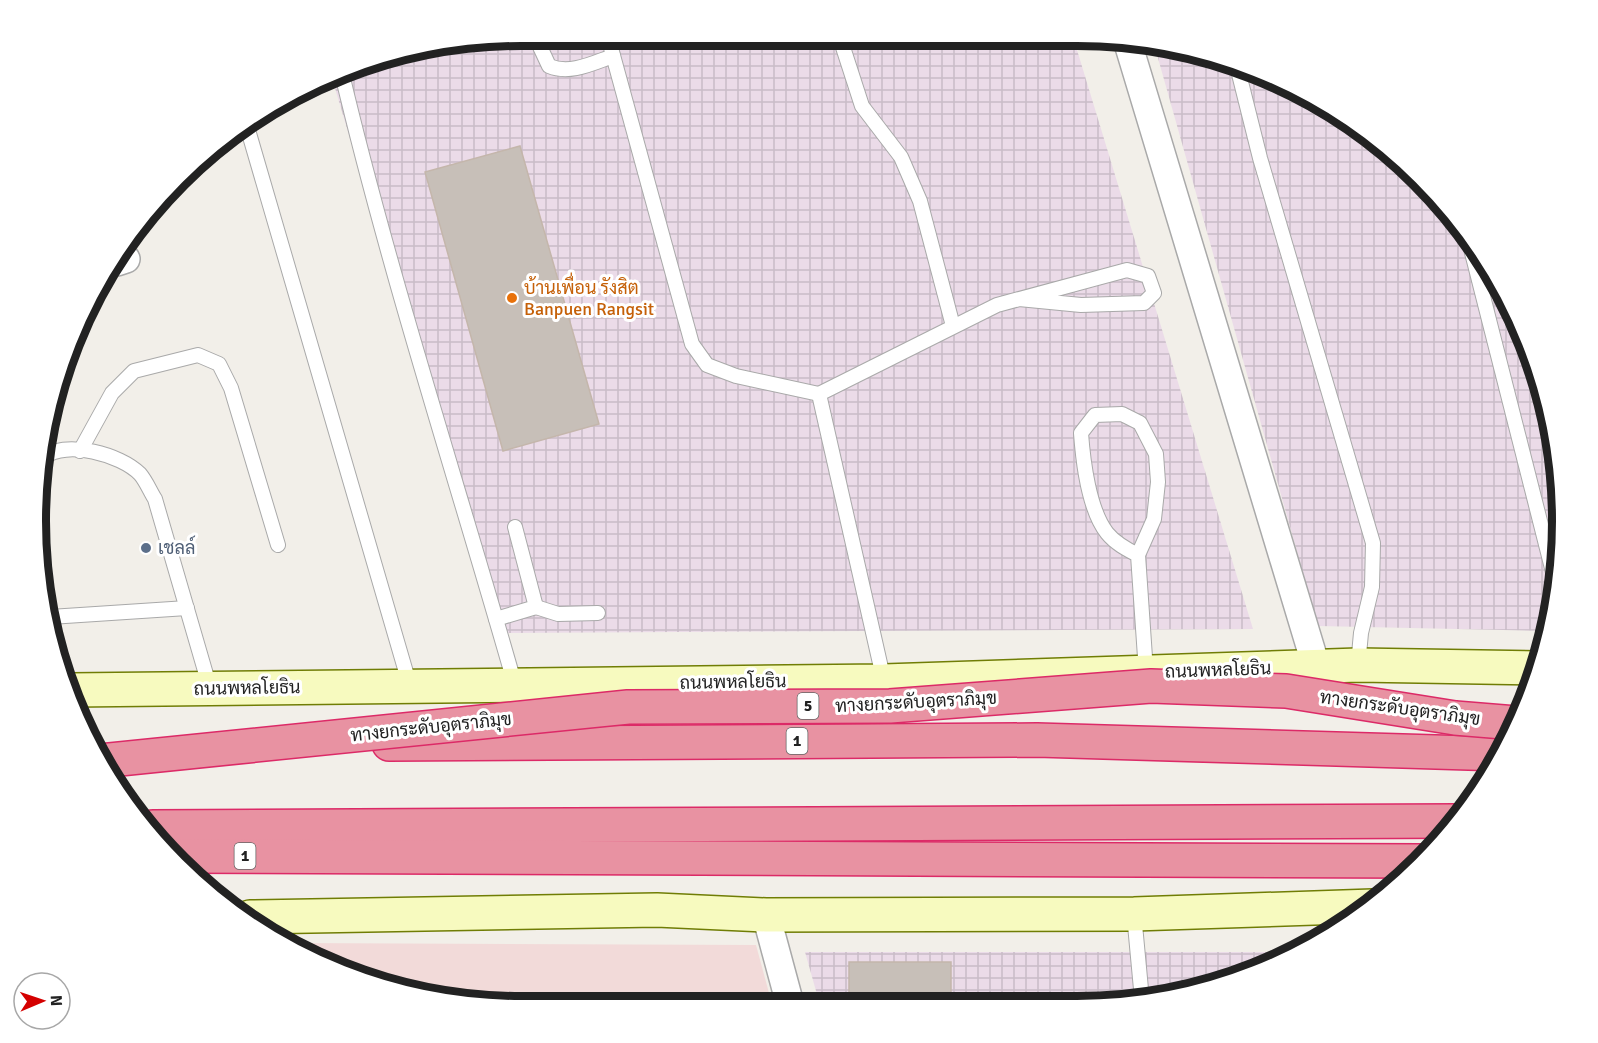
<svg xmlns="http://www.w3.org/2000/svg" width="1598" height="1043" font-family="Signika,Sarabun,sans-serif">
	<style>
		.commercial { fill: #f2dad9 }
		.industrial { fill: url(#industrial-grid) }
		.building { fill: #c7bfb8; stroke: #c4b6ab; stroke-width: 1.5 }
		.lines { fill: none; stroke-linecap: round; stroke-linejoin: round }
		.lane-casing { stroke: #a9a9a9; stroke-width: 16 }
		.street-casing { stroke: #a9a9a9; stroke-width: 30 }
		.secondary-casing { stroke: #707d05; stroke-width: 36 }
		.highway-casing { stroke: #dc2a67; stroke-width: 36 }
		.lane { stroke: #fff; stroke-width: 14 }
		.street { stroke: #fff; stroke-width: 27 }
		.secondary { stroke: #f7fabf; stroke-width: 33 }
		.highway { stroke: #e892a2; stroke-width: 33 }
		.highway-bridge-casing { stroke: #dc2a67; stroke-width: 36; stroke-linecap: butt }
		.highway-bridge { stroke: #e892a2; stroke-width: 33 }
		.food-dot { fill: #e8710a; stroke: #fff; stroke-width: 2 }
		.service-dot { fill: #5c6f8a; stroke: #fff; stroke-width: 2 }
		.labels { text-anchor: middle; dominant-baseline: central; stroke-width: 6; stroke-linejoin: round; paint-order: stroke }
		.shield { fill: #fff; stroke: #646464; stroke-width: 1.5 }
		.shield-label { font-size: 16px; font-weight: bold; fill: #222 }
		.food-label { font-size: 18px; fill: #c56008; stroke: #fff; text-anchor: start }
		.service-label { font-size: 18px; fill: #4e5e75; stroke: #fff; text-anchor: start }
		.street-label { font-size: 18px; fill: #222; stroke: #fff }
		.rim { fill: none; stroke: #222; stroke-width: 8 }
	</style>
	<defs>
		<pattern id="industrial-grid" width="8" height="8" patternUnits="userSpaceOnUse" patternTransform="scale(1.5)"><rect width="8" height="8" fill="#ebdbe8"/><path d="M0 4h8M4 0v8" fill="none" stroke="#c9bcc7"/></pattern>
	</defs>
	<rect width="100%" height="100%" fill="#f2efe9"/>
	<path class="commercial" d="M292,943l464,2 16,59 -314,-1 -123,-33z"/>
	<g class="industrial">
		<path d="M522,36l552,4 179,589 -756,4 -165,-555 34,-16z"/>
		<path d="M1154,44l137,42 105,70 65,70 51,80 33,90 16,93 -3,96 -11,46 -229,-5z"/>
		<path d="M805,952h495l-98,38 -94,16 -288,-1z"/>
	</g>
	<g class="building">
		<path d="M520,146l79,278 -96,27 -78,-279z"/>
		<rect x="849" y="962" width="102" height="43"/>
	</g>
	<g class="lines">
		<g class="lane-casing">
			<g id="lane">
				<path d="M535,36l14,30c21,9 44,-3 64,-10"/>
				<path d="M608,37l84,307 15,21 29,11 83,18"/>
				<path d="M840,38l22,68 39,51 19,44 33,125"/>
				<path d="M1238,70l22,88 113,385 -1,44 -11,46 -3,32"/>
				<path d="M342,74c49,206 115,407 173,611"/>
				<path d="M246,123l164,563"/>
				<path d="M1468,237l89,351"/>
				<path d="M80,451l32,-58 22,-22 64,-16 21,9 12,24 47,157"/>
				<path d="M44,457c23,-17 76,-3 96,17 6,7 10,17 15,25l55,189"/>
				<path d="M1138,555c-12,-6 -23,-12 -31,-22 -18,-23 -24,-72 -26,-100l14,-18 27,-1 18,9 16,31 2,28 -4,37 -16,36 8,117"/>
				<path d="M536,607l22,7 40,-1"/>
				<path d="M50,617l137,-9"/>
				<path d="M496,619l40,-12 -21,-80"/>
				<path d="M884,681l-65,-287 178,-89 130,-35 21,6 6,17 -10,10 -63,2 -62,-6"/>
				<path d="M1134,914l8,86"/>
				<path d="M1069,1003l54,1"/>
			</g>
		</g>
		<g class="street-casing">
			<g id="street">
				<path d="M1127,40l189,626"/>
				<path d="M117,262l9,-3"/>
				<path d="M766,915l24,89"/>
			</g>
		</g>
		<g class="secondary-casing">
			<g id="secondary">
				<path d="M71,690l813,-9 474,-16 181,3"/>
				<path d="M250,917l407,-7 109,5 368,-1 239,-8"/>
			</g>
		</g>
		<g class="highway-casing">
			<g id="highway">
				<path d="M389,744l648,-4 465,14"/>
				<path d="M153,827l1304,-6"/>
				<path d="M176,856l1244,5"/>
			</g>
		</g>
		<use href="#lane" class="lane"/>
		<use href="#street" class="street"/>
		<use href="#secondary" class="secondary"/>
		<use href="#highway" class="highway"/>
		<g class="highway-bridge-casing">
			<path id="highway-bridge" d="M100,761l528,-54 262,-1 261,-20 135,5 169,27 61,5"/>
		</g>
		<use href="#highway-bridge" class="highway-bridge"/>
	</g>
	<circle class="food-dot" cx="512" cy="298" r="6"/>
	<circle class="service-dot" cx="146" cy="548" r="6"/>
	<g class="labels">
		<g class="shield">
			<rect x="797.5" y="693" width="21" height="26" rx="4.5"/>
			<rect x="786.5" y="728" width="21" height="26" rx="4.5"/>
			<rect x="234.5" y="843" width="21" height="26" rx="4.5"/>
		</g>
		<g class="shield-label">
			<text x="808" y="706">5</text>
			<text x="797" y="741">1</text>
			<text x="245" y="856">1</text>
		</g>
		<g class="food-label">
			<text x="524" y="288">บ้านเพื่อน รังสิต<tspan x="524" dy="21">Banpuen Rangsit</tspan></text>
		</g>
		<g class="service-label">
			<text x="158" y="548">เชลล์</text>
		</g>
		<g class="street-label">
			<text transform="translate(1218 670) rotate(-2)">ถนนพหลโยธิน</text>
			<text transform="translate(733 682) rotate(-1)">ถนนพหลโยธิน</text>
			<text transform="translate(247 688) rotate(-1)">ถนนพหลโยธิน</text>
			<text transform="translate(916 702) rotate(-3)">ทางยกระดับอุตราภิมุข</text>
			<text transform="translate(1400 708) rotate(8)">ทางยกระดับอุตราภิมุข</text>
			<text transform="translate(431 727) rotate(-6)">ทางยกระดับอุตราภิมุข</text>
		</g>
	</g>
	<path d="M0 0H1598V1043H0ZM521 46H1077A475 475 0 0 1 1552 521V521A475 475 0 0 1 1077 996H521A475 475 0 0 1 46 521V521A475 475 0 0 1 521 46Z" fill="#fff" fill-rule="evenodd"/>
	<path class="rim" d="M521 46H1077A475 475 0 0 1 1552 521V521A475 475 0 0 1 1077 996H521A475 475 0 0 1 46 521V521A475 475 0 0 1 521 46Z"/>
	<g transform="translate(42 1001) rotate(88)"><circle r="28" fill="#ffffff" stroke="#a7a7a7" stroke-width="1.5"/>
	<path d="M0-4.5L10 22L0 15L-10 22Z" fill="#d40000"/>
	<text y="-9" font-size="16" font-weight="bold" text-anchor="middle" fill="#222222">N</text>
	</g>
</svg>
